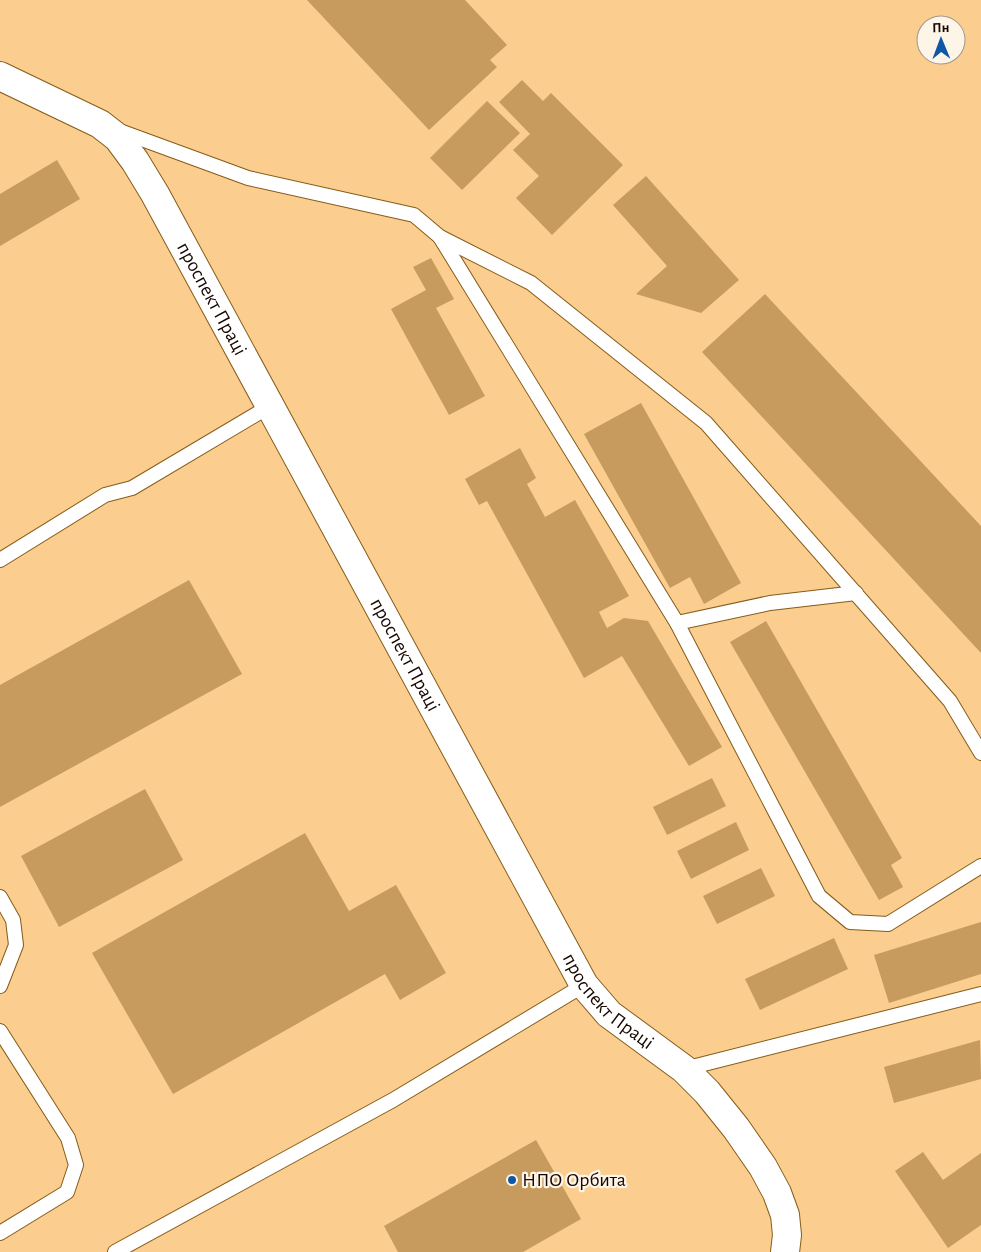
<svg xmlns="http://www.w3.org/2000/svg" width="981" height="1252" font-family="'Alegreya Sans',sans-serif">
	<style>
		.building { fill: #c79b5d }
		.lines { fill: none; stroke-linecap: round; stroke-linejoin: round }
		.service-casing { stroke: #855c19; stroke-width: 16 }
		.minor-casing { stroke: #855c19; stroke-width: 30 }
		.service { stroke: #fff; stroke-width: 14 }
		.minor { stroke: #fff; stroke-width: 28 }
		.poi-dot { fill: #0e57a6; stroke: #fef5e9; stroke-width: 2 }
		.labels { text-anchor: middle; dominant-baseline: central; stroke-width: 4.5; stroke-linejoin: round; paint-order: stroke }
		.street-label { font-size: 20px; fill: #170700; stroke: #fef5e9 }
		.poi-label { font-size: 20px; fill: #170700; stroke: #fef5e9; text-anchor: start }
	</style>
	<rect width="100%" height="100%" fill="#fbcd8e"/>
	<g class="building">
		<path d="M307,0h158l42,45 -17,15 7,7 -68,63z"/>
		<path d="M522,80l21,21 8,-8 72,72 -71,70 -36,-37 23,-22 -26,-26 17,-16 -31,-32z"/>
		<path d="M487,101l33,32 -58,57 -32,-32z"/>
		<path d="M57,160l23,39 -80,47v-52z"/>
		<path d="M646,176l93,104 -38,33 -65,-19 31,-28 -54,-61z"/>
		<path d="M431,258l23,41 -18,9 49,88 -36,19 -58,-106 35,-19 -13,-23z"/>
		<path d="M765,294l216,232v127l-279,-301z"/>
		<path d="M641,403l100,180 -37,21 -14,-27 -20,11 -86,-154z"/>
		<path d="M520,448l16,30 -9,6 18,33 30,-17 54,96 -30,16 8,16 17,-10 24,3 74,126 -33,19 -67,-110 -38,22 -97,-177 -8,4 -14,-26z"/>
		<path d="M189,580l53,94 -242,133v-122z"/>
		<path d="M766,621l136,237 -11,7 12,22 -24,13 -149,-258z"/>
		<path d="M712,778l14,28 -59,29 -14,-28z"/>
		<path d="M145,789l38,71 -124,67 -38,-71z"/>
		<path d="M736,822l13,28 -58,29 -14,-28z"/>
		<path d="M305,833l44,78 47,-26 50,88 -46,27 -15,-26 -212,120 -81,-141z"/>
		<path d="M761,868l14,28 -58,28 -14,-28z"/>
		<path d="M981,922v52l-92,29 -15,-48z"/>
		<path d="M834,938l14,31 -88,41 -15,-31z"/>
		<path d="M980,1040l1,39 -87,24 -10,-36z"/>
		<path d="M536,1140l45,79 -58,33h-125l-14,-26z"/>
		<path d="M923,1152l20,28 38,-27v72l-33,23 -53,-77z"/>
	</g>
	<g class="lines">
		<g class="service-casing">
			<g id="service">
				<path d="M117,130l131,48 166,37 26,22 91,46 175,140 244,278 31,52"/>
				<path d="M440,237l237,386 142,273 31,26 38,2 93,-58"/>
				<path d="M0,560l105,-65 27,-7 138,-82"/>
				<path d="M677,623l93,-20 86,-10"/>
				<path d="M0,897l13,23 3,25 -16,41"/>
				<path d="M0,1031l68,107 8,27 -9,27 -67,41"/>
				<path d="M684,1069l297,-75"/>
				<path d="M115,1252l278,-152 191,-115"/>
			</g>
		</g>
		<g class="minor-casing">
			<g id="minor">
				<path id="s1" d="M0,76l100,48 18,14 17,23 20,33 429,791 25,29 75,55 23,23 29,36 27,39 14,26 8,22 2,20 -2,17"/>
			</g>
		</g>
		<use href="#service" class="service"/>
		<use href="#minor" class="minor"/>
	</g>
	<circle class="poi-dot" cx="512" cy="1180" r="5"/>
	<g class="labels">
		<g class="street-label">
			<text stroke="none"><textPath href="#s1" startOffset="320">проспект Праці</textPath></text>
			<text stroke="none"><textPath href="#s1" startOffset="725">проспект Праці</textPath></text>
			<text stroke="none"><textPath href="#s1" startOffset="1129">проспект Праці</textPath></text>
		</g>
		<g class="poi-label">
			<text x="522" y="1180">НПО Орбита</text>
		</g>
	</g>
	<g transform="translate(941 40) rotate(359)"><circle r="24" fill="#fef5e9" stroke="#a2968c"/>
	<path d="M0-4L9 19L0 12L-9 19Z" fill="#0e57a6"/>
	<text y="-8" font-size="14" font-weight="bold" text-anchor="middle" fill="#170700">Пн</text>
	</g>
</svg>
